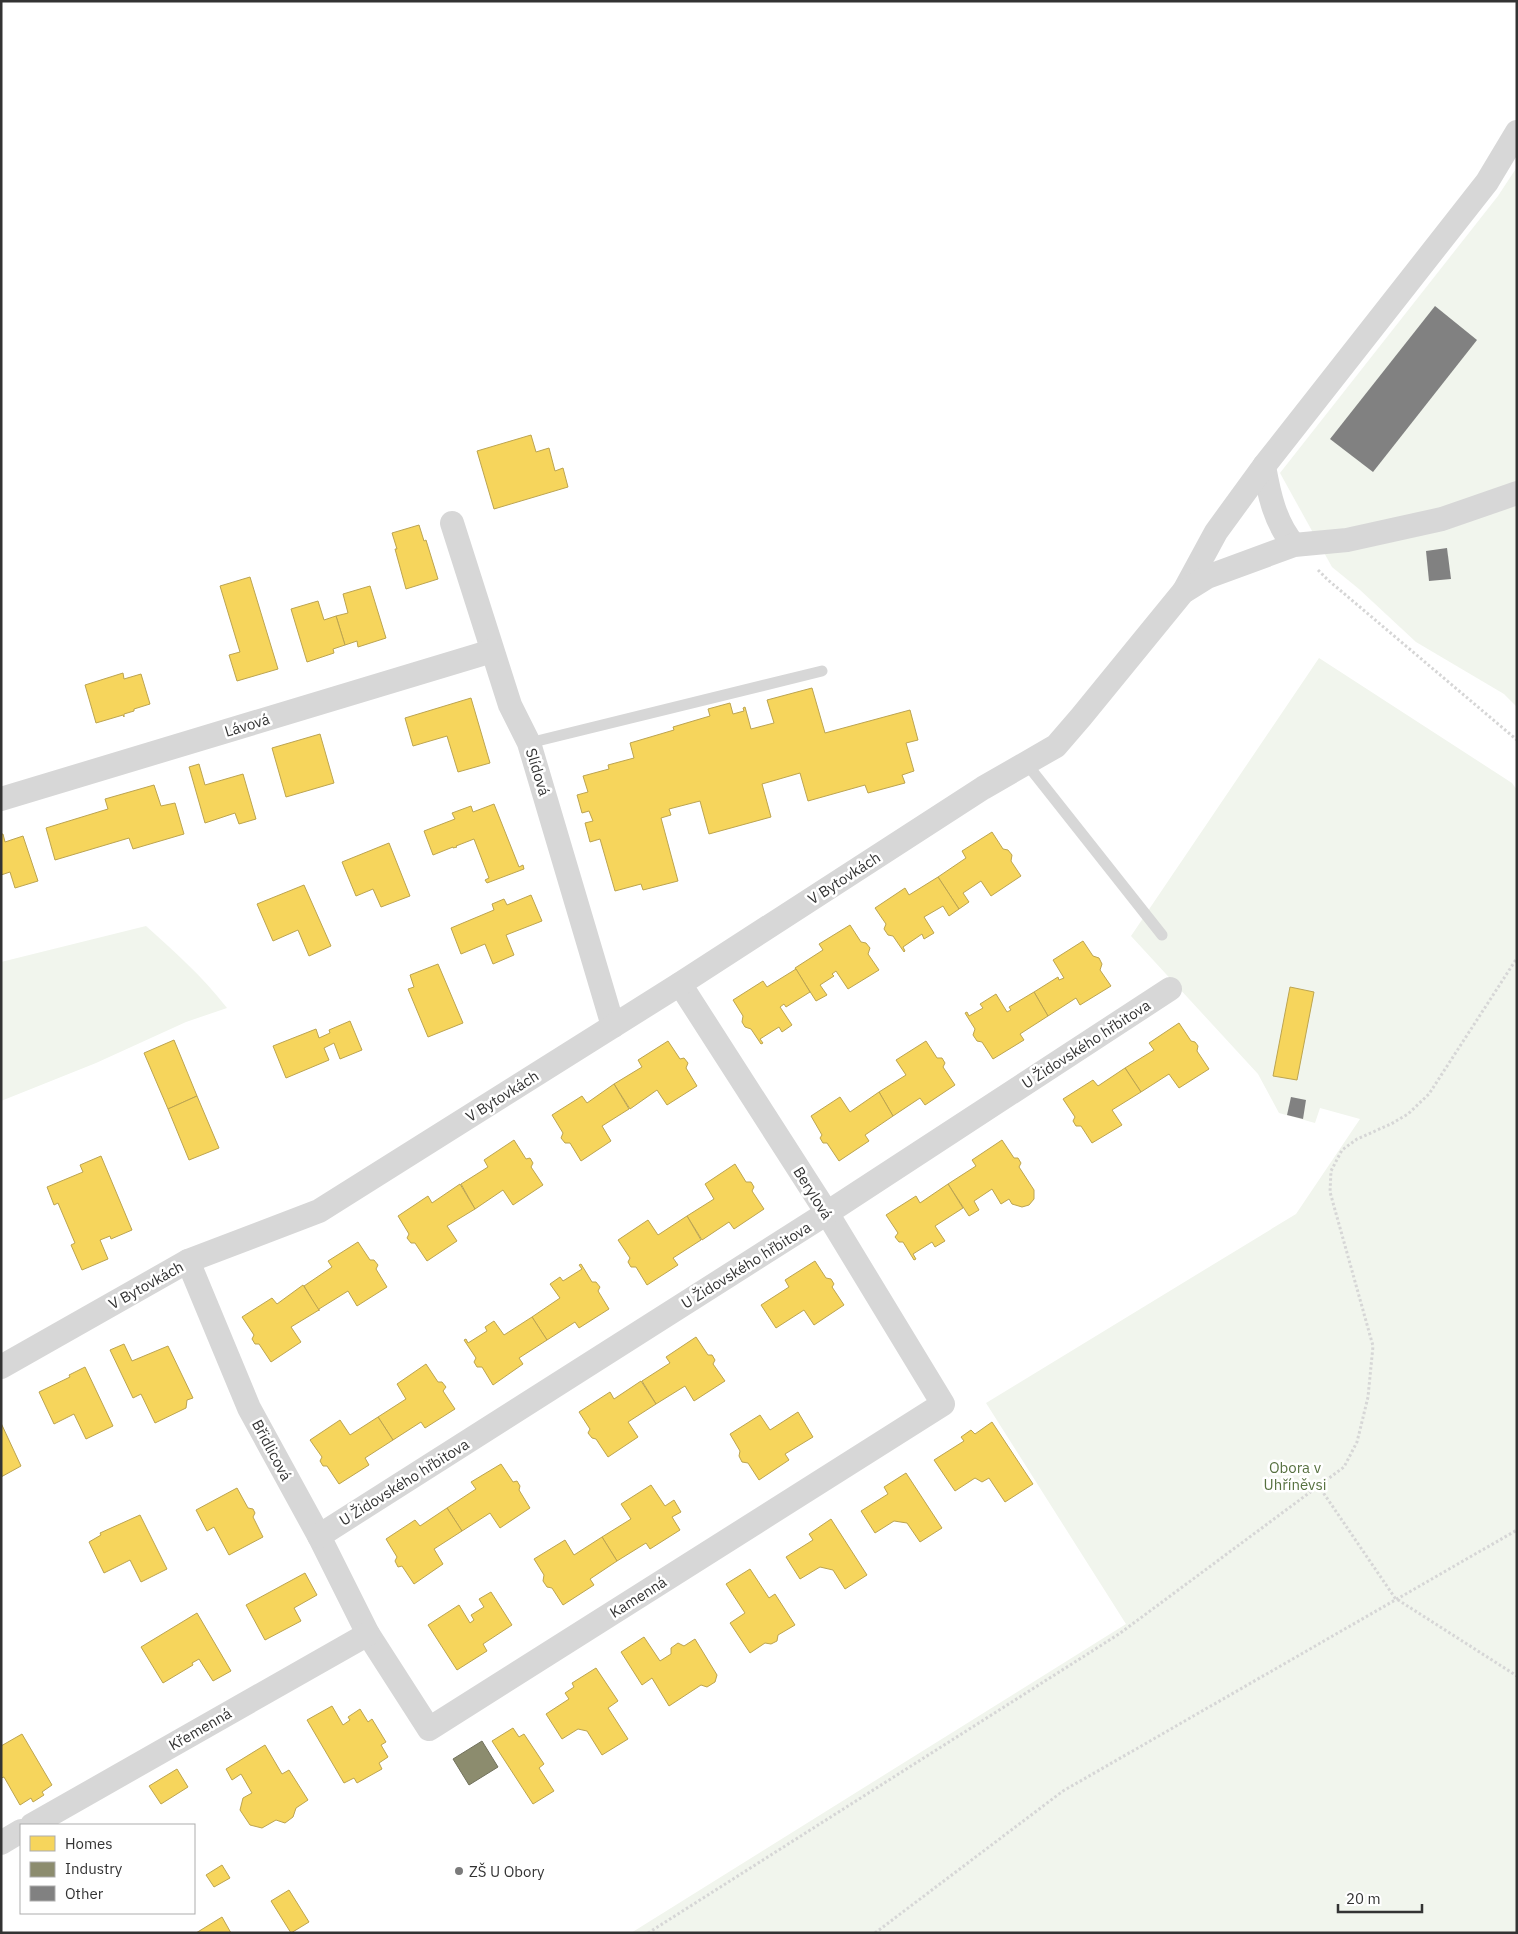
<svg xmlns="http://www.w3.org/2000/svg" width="1518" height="1934" font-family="'IBM Plex Sans',sans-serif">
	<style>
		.green { fill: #f1f5ed }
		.homes { fill: #f6d55c; stroke: #bca450 }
		.industry { fill: #8c8c6e; stroke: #71715c }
		.building { fill: #818181 }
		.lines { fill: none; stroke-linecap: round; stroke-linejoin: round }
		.path { stroke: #d6d6d6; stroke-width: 3; stroke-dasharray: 2.5 2.5; stroke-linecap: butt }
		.service { stroke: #d7d7d7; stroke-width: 11 }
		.minor { stroke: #d7d7d7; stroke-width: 24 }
		.poi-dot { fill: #7a7a7a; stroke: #fff; stroke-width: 2 }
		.labels { text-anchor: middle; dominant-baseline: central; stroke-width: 5; stroke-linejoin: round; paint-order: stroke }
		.street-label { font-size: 15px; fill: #333; stroke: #fff }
		.park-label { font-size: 15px; fill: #56703f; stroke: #fff }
		.poi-label { font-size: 15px; fill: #333; stroke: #fff; text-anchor: start }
	</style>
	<rect width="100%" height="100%" fill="#fff"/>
	<g class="green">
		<path d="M1517,167v540l-13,-13 -88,-52 -57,-53 -27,-22 -52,-94 218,-277z"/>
		<path d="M1319,658l193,125 5,7v1143h-886l495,-309 -140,-221 310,-189 64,-95 -40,-11 -5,15 -36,-10 -21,-39 -127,-138z"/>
		<path d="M146,926c29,26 57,51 81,82l-41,14 -90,41 -95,38v-139z"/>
	</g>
	<g class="homes">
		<path d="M531,435l5,17 13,-4 6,23 8,-3 5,19 -74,22 -17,-58z"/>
		<path d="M419,525l5,16 2,-1 12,39 -32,10 -11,-40h2l-5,-16z"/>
		<path d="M250,577l28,92 -41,12 -8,-26 11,-3 -20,-66z"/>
		<path d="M370,586l16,52 -28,9 -1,-6 -12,4 -9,-29 12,-3 -5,-19z"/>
		<path d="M318,601l6,19 12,-4 9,29 -12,4 1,4 -27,9 -16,-53z"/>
		<path d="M123,673l1,6 17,-5 9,30 -16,5v2l-10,3v3l-1,-2 -27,8 -11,-38z"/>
		<path d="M812,688l13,45 85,-23 8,30 -12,3 8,28 -12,4 3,8 -37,10 -3,-8 -57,16 -8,-28 -38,11 9,33 -62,17 -9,-33 -31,8 2,6 -10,3 17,63 -35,9 -2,-6 -26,7 -15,-52 -10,3 -5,-19 8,-2 -4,-10 -7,2 -5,-18 11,-3 -5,-16 26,-7 -1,-4 26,-7 -4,-15 44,-13 -1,-3 37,-11 -2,-7 22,-6 3,11 11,-3 -1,-3 2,-1 6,22 23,-6 -7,-23z"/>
		<path d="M471,698l19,65 -32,9 -11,-36 -34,10 -8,-28z"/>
		<path d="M320,734l14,49 -48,14 -14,-49z"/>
		<path d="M199,764l6,21 38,-11 13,45 -17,5 -4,-11 -30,10 -16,-56z"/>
		<path d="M154,785l7,21 14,-3 9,31 -51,15 -4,-11 -74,22 -9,-32 62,-19 -3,-10z"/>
		<path d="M494,804l25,63 4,-2 1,4 -37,14 -2,-3 4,-2 -15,-39 -18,7 1,1 -4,1v-1l-20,8 -9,-24 31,-12 -3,-6 19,-7 2,6z"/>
		<path d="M992,832l11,17 5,1 4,5 -1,6 10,15 -30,20 -10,-15 -18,12 6,9 -10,7 -21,-32 28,-19 -4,-7z"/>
		<path d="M1,834h2l2,8 18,-6 15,45 -23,7 -5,-16 -9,3z"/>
		<path d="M389,843l21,53 -29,11 -8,-18 -17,7 -14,-34z"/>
		<path d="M938,877l21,32 -10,7 -6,-10 -19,11 10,16 -10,6 -2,-5 -19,13 2,4 -1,1 -11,-16 -5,-1 -4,-6 2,-5 -11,-16 30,-20 4,7z"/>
		<path d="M304,885l27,61 -22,10 -11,-26 -25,11 -16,-37z"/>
		<path d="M531,895l11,26 -36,14 8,20 -21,9 -8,-20 -24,10 -10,-26 43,-18 -2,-6 12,-5 3,6z"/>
		<path d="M850,925l11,17 5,1 4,5 -2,6 11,16 -31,19 -12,-18 -4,3 2,2 -14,9 7,10 -11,6 -21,-33 28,-18 -4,-6z"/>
		<path d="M1083,941l10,15 6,2 3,6 -2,6 11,16 -31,19 -4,-7 -28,18 -14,-24 24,-15 1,3 5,-2 -11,-18z"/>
		<path d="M438,964l25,59 -35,14 -20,-48 6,-2 -4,-12z"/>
		<path d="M796,969l14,23 -24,15 -2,-3 -4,3 12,18 -10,7 -3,-5 -19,12 3,4 -2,1 -10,-15 -6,-2 -3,-5 1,-6 -10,-16 30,-19 4,6z"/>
		<path d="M1290,987l24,5 -17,88 -24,-4z"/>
		<path d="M1034,992l14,24 -28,18 4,6 -31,19 -11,-17 -5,-1 -4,-6 2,-6 -10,-16 2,-1 2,4 14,-8 -3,-4 16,-10 11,18 4,-2 -2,-3z"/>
		<path d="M350,1021l12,29 -22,9 -6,-16 -10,5 5,12 -43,18 -13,-32 43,-17 3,9 11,-5 -1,-3z"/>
		<path d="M1179,1023l12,18 4,1 3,4 -1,5 12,18 -30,19 -10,-14 -28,18 -16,-24 29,-18 -5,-7z"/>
		<path d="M174,1040l23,56 -29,13 -24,-56z"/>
		<path d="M668,1041l12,18 4,-1 4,5 -2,5 11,18 -30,19 -10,-15 -27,19 -16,-25 28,-17 -4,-7z"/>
		<path d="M926,1041l11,17h5l3,5 -2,4 12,18 -30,20 -5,-7 -27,18 -14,-24 27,-17 -10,-15z"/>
		<path d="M1125,1068l16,24 -29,18 10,15 -30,18 -11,-17h-5l-3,-5 2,-4 -12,-18 30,-19 5,6z"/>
		<path d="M614,1084l15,25 -27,17 9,15 -30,20 -11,-18h-5l-4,-5 2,-5 -11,-18 30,-19 5,7z"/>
		<path d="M879,1092l14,24 -28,19 4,6 -30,20 -12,-18h-4l-3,-5 2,-3 -11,-19 29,-19 10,15z"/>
		<path d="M197,1096l22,52 -30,12 -21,-51z"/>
		<path d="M514,1140l12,19 4,-1 3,5 -2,4 12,18 -30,20 -10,-15 -28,19 -14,-25 27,-17 -4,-7z"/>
		<path d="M1002,1140l12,18h4l3,5 -2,4 15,23v9l-5,6 -7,2 -10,-3 -3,-5 -8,5 -9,-15 -18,12 5,9 -10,6 -21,-32 28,-18 -4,-6z"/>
		<path d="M101,1156l31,74 -21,9 -1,-3 -10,4 8,19 -26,11 -11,-25 4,-2 -17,-40 -4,2 -7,-18 36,-15 -3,-7z"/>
		<path d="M735,1164l11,18h5l3,5 -2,4 12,18 -30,20 -5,-7 -27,18 -15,-24 27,-17 -9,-15z"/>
		<path d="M460,1184l15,25 -28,17 10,15 -30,20 -12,-18h-4l-4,-5 2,-4 -11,-18 30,-20 4,7z"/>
		<path d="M948,1184l15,24 -28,18 10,15 -10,6 -3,-5 -19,12 3,5 -2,1 -11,-18h-4l-4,-5 3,-4 -12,-18 30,-19 4,7z"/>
		<path d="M687,1216l14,24 -28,18 5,7 -31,20 -11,-18h-5l-3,-5 2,-4 -12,-18 30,-20 10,15z"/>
		<path d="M358,1242l12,18h4l4,5 -2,4 11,18 -30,19 -9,-15 -29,18v2l-15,-25 28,-19 -4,-6z"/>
		<path d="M815,1261l11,17 5,1 3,5 -2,3 12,18 -30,20 -10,-15 -28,18 -15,-23 28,-18 -4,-7z"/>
		<path d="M581,1264l11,18h4l4,5 -2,4 11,18 -30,19 -4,-6 -28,18 -15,-23 28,-19 -10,-14 10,-7 3,4 19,-12 -3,-4z"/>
		<path d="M303,1285l16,25 -28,17 10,15 -30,20 -12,-18h-4l-3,-5 2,-4 -12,-18 30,-19 5,6z"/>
		<path d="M532,1317l15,23 -28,18 4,6 -30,21 -11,-18h-5l-3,-5 2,-4 -12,-18 2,-1 2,4 19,-12 -2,-4 9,-6 10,14z"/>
		<path d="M696,1337l12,18h4l3,5 -2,4 12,17 -31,20 -9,-15 -29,18 -14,-23 28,-18 -4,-6z"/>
		<path d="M124,1344l8,17 36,-15 25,52 -6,2 -1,8 -31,15 -14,-29 -8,4 -23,-48z"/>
		<path d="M426,1364l12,18h4l4,5 -3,4 12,18 -30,19 -4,-6 -28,18 -15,-23 28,-18 -9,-15z"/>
		<path d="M85,1367l28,59 -27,13 -12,-25 -20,10 -15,-32 31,-15 -1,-2z"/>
		<path d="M641,1381l15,23 -28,18 10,15 -30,20 -12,-18 -4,-1 -4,-5 2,-4 -11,-17 31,-20 4,7z"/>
		<path d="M798,1412l15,25 -28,17 4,6 -30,20 -11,-17 -6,-1 -3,-6 1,-5 -10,-17 30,-19 10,15z"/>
		<path d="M378,1417l15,23 -28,18 4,7 -30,19 -12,-18h-4l-3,-5 2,-4 -12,-17 30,-20 10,15z"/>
		<path d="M992,1422l41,62 -28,18 -16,-24 -7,4 -7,-4 -20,13 -21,-31 30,-19 -3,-4 10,-7 4,4z"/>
		<path d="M1,1423l20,43 -20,11z"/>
		<path d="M501,1464l12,18 4,-1 3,5 -1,4 11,18 -30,20 -10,-15 -28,18 -15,-23 29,-19 -5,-7z"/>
		<path d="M906,1473l36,55 -22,14 -13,-19 -13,-2 -19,12 -14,-22 27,-17 -4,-7z"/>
		<path d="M651,1485l14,21 9,-6 7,12 -9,5 8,13 -30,19 -4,-6 -29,18 -15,-24 29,-18 -10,-15z"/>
		<path d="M237,1488l11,20 5,1 2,4 -2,4 10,20 -34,18 -15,-28 -7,4 -11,-21z"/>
		<path d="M447,1508l15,23 -28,18 9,15 -29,20 -12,-18 -4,1 -3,-6 2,-4 -11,-18 29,-19 5,6z"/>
		<path d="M140,1515l27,54 -26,13 -11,-22 -26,13 -15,-31 12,-7 -1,-2z"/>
		<path d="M831,1519l36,56 -22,14 -12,-19 -13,-3 -20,12 -14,-22 27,-17 -4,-6z"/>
		<path d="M602,1537l15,24 -27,18 4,6 -31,20 -11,-17 -5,-1 -4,-6 1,-6 -10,-16 31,-19 9,15z"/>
		<path d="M750,1569l19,29 6,-4 20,31 -17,10 -1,6 -6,3 -6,-1 -15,10 -20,-30 15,-10 -19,-29z"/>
		<path d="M305,1573l12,22 -23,13 7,13 -36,19 -19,-35z"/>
		<path d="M491,1592l21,33 -29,19 4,7 -30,19 -29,-45 31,-20 11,18 4,-3 -3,-5 13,-8 -5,-8z"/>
		<path d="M197,1613l34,58 -18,10 -14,-22 -7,4 1,2 -30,18 -22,-36z"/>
		<path d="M644,1637l16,24 11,-7v-6l7,-5 6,3 11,-7 22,36 -2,7 -8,5 -6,-2 -32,21 -17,-28 -10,7 -21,-33z"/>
		<path d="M596,1668l22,33 -10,7 20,31 -26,16 -15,-24 -9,-2 -16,10 -16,-25 23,-15 -4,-6 9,-6 -2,-4z"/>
		<path d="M332,1706l11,19 7,-5 -2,-3 12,-8 8,13 4,-3 14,23 -5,3 7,12 -9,6 3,6 -25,14 -3,-5 -10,5 -37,-63z"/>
		<path d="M513,1728l6,9 5,-3 20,30 -5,4 15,23 -21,13 -41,-63z"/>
		<path d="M22,1734l30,51 -10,7 2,3 -11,7 -2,-4 -11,7 -16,-28 -3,1v-32z"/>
		<path d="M265,1745l17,29 7,-4 19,30 -12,8 -3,9 -8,6 -9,-3 -14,8 -12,-3 -10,-15 3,-12 9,-5 -11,-19 -9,6 -6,-11z"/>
		<path d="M177,1769l11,18 -27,17 -12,-18z"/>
		<path d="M222,1865l8,13 -16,9 -8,-12z"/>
		<path d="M289,1890l20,32 -18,11 -20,-32z"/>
		<path d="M222,1917l9,16h-35z"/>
	</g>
	<path class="industry" d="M482,1741l16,26 -29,18 -16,-26z"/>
	<g class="building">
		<path d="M1435,306l42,34 -104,132 -43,-33z"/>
		<path d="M1447,548l4,31 -22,2 -3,-30z"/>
		<path d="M1291,1097l15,3 -3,19 -16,-4z"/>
	</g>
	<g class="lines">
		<g class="path">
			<path d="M1318,570l10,10 189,160"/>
			<path d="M1318,1485l77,113 122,78"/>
			<path d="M648,1933l471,-299 225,-167 13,-25 11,-45 5,-51 -43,-154 1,-21 11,-21 15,-11 34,-15 17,-10 21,-20 88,-136"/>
			<path d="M875,1933l188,-142 454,-261"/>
		</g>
		<g class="service">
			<path d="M529,743l293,-72"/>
			<path d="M1026,763l136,172"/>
		</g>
		<g class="minor">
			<path d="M1264,466c5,28 11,57 30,79"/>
			<path d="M452,523l58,182 19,38 84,283"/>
			<path d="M1184,591l32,-59 48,-66 223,-284 30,-50"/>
			<path d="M1,799l491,-148"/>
			<path d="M188,1261l61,147 70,128 49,98 61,95 514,-325 -116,-191 -147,-229"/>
			<path d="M1,1367l187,-106 131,-50 361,-227 303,-196 73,-42 25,-29 102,-125 24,-15 87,-32 53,-5 95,-21 75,-26"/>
			<path d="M319,1536l508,-323 343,-224"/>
			<path d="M32,1825l336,-191"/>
			<path d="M1,1843l20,-12"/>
		</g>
	</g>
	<circle class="poi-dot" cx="459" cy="1871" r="5"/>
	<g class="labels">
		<g class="street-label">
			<text transform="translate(247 725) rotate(-17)">Lávová</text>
			<text transform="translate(538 772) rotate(73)">Slídová</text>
			<text transform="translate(844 878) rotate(-33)">V Bytovkách</text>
			<text transform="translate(1086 1044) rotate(-33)">U Židovského hřbitova</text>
			<text transform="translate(502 1096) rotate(-32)">V Bytovkách</text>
			<text transform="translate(813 1193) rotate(58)">Berylová</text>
			<text transform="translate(746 1265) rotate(-32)">U Židovského hřbitova</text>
			<text transform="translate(146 1285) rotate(-29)">V Bytovkách</text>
			<text transform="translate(272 1450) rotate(62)">Břidlicová</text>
			<text transform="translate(404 1482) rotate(-32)">U Židovského hřbitova</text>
			<text transform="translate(638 1597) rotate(-32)">Kamenná</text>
			<text transform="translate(200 1729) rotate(-30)">Křemenná</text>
		</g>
		<g class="park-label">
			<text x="1295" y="1467">Obora v<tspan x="1295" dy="17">Uhříněvsi</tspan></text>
		</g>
		<g class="poi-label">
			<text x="469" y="1871">ZŠ U Obory</text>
		</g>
	</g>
	<rect width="1518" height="1934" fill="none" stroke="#333333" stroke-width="5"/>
	<rect x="20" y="1824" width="175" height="90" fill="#ffffff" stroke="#adadad"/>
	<rect x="30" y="1836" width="25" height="15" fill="#f6d55c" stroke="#adadad"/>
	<text x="65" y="1849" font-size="15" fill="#333333">Homes</text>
	<rect x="30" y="1862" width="25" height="15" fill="#8c8c6e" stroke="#adadad"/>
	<text x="65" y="1874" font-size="15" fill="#333333">Industry</text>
	<rect x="30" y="1886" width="25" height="15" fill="#818181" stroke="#adadad"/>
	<text x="65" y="1899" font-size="15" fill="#333333">Other</text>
	<path d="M1338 1904v8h84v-8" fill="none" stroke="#333333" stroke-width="2.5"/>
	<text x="1346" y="1904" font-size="15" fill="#333333" stroke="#ffffff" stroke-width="4" paint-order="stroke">20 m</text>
</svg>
